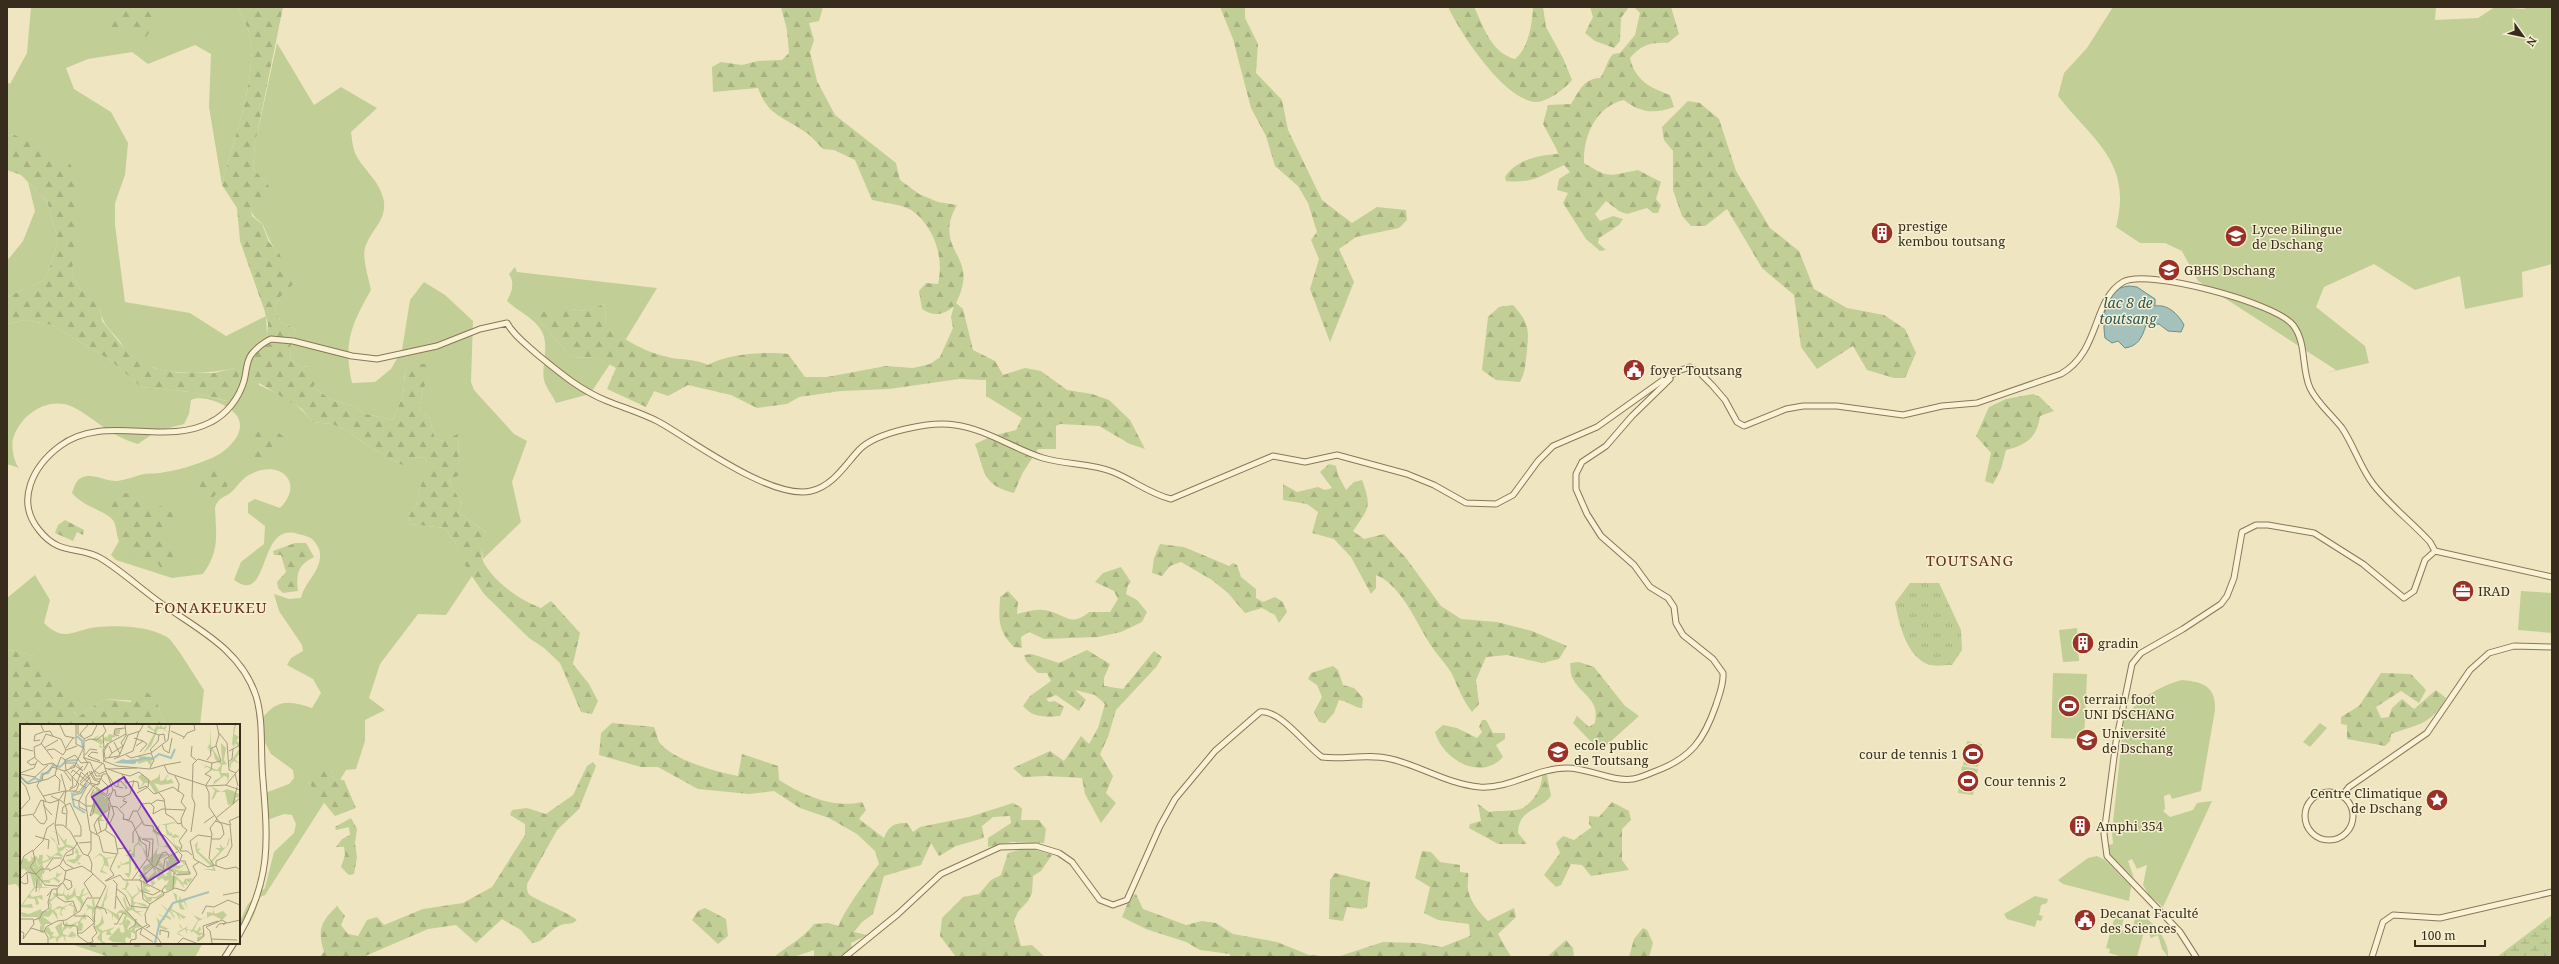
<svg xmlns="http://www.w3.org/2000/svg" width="2559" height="964" font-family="'Noto Serif',serif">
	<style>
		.green { fill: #c1ce95 }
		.forest { fill: url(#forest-firs) }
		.wetland { fill: url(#wetland-marsh) }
		.park { fill: url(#park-tufts) }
		.water { fill: #a4c1bc; stroke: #6a908a }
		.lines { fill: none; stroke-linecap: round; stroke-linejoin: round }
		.minor-casing { stroke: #897758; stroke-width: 7 }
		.minor { stroke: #faf2d4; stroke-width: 5 }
		.labels { text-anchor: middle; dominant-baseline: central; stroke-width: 3; stroke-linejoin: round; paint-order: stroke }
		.poi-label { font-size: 13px; fill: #382d1d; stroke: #f6efd1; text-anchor: start }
		.water-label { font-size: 14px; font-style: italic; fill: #2b5759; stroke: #f6efd1 }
		.quarter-label { font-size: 15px; letter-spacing: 1px; fill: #67321b; stroke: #f6efd1 }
		.inset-river { fill: none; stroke: #a4c1bc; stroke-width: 2 }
		.inset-road { fill: none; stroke: #a69c7f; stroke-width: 1 }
		.view { fill: #7b2cbf; fill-opacity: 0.15; stroke: #7b2cbf; stroke-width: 2 }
		.inset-edge { fill: none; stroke: #382d1d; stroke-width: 2 }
	</style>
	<defs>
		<pattern id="forest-firs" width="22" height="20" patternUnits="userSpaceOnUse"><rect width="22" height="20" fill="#c1ce95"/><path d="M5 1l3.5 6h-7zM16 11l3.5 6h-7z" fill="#a7b180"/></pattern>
		<pattern id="wetland-marsh" width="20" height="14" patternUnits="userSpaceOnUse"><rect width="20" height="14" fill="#c1ce95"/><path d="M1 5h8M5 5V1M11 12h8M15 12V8" fill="none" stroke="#a7b180"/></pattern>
		<pattern id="park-tufts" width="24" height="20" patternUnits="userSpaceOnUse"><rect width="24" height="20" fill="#c1ce95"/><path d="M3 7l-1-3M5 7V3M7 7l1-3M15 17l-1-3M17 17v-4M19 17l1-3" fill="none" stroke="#a7b180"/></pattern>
	</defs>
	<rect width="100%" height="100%" fill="#efe6c1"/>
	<g class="green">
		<path d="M31,7h206c5,10 12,21 13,31 7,45 -18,103 -28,147l-13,-78 2,-53 -16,-9 -47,19 -16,-12 -44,7 -22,9 8,21 37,23 17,31 -3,32 -10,28v22l10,77 65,11 36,23 40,-20 1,19 -15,13 7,37c21,10 39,17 53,37l20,2 16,7 20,15 30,17 11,-5 16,-1c3,17 1,17 -5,31 -5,14 3,11 -11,26l1,10 34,4 11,14 17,34 -26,39 -28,-1 -38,50 -11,34 16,12 -20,10v21l-9,28 -10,1 -6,10 -6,-1 -2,-9 -24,12 7,6 9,15 -59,92 -7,3c0,12 -10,31 -19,39v-14l9,-19 17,-16 9,-36 20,-19 2,-9 -4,-9 -8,-1 -14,5 -8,-4 3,-22 24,-9 5,-6 -1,-8 -22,-16 -9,-17v-18c15,-21 29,-18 50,-11l9,-15 -8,-14 -26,-14 4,-7 12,-7 -1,-6 -23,-34 -5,-17 15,5 12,-1c4,-16 17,-24 19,-40 1,-7 -2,-12 -6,-17 -3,-4 -11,-6 -16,-7 -41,-14 -27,73 -64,46l7,-18 23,-18 1,-18 -17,-13v-10l7,-4 25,9c26,-26 -1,-50 -31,-33 -9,5 -13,14 -20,19 -5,3 -9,4 -12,9l-2,4c1,28 5,43 -12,67l-31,4 -56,-18 -5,-5 8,-14c-3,-6 -2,-13 -5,-19 -4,-10 -31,-15 -42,-29 2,-5 3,-12 9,-15 11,-6 25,4 36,3 9,-1 18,-5 27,-7 7,-1 14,0 21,-2 16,-2 32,-8 47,-14 14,-6 36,-25 25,-42 -7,-11 -35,-22 -46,-16l-2,14 -5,10 -27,7 -19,13c-30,-9 -38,-22 -63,-36 -25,-14 -55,6 -62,31 -2,8 1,23 6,29l-12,-4v-140l18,-4 27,5 58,35 31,27 50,5 35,9 9,-33c-32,7 -82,10 -108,-16 -3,-3 -5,-8 -8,-12 -11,-13 -17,-16 -19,-33l-19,-16 -9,-16 1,-26 -60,-115 -6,2v-54l3,2 17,-31z"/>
		<path d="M2113,7h323l-1,13 43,-2 17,-11 28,2 6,-2h23v257l-30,8 1,25 -58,12 -5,-33 -45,14 -41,-26 -50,23 -8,20 49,39 4,17 -43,10 10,-3 -138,-89 -16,-30 -17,-8h-25l-24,-16c17,-65 -23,-86 -58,-131l6,-23 23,-25z"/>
		<path d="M277,43l37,62 27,-18 36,21 -26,24c1,5 1,12 3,18 5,17 27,30 30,52 2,20 -14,28 -19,46 -3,11 4,31 6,42 -20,35 -28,53 -19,93l23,-1 16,-13 11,-19 8,-50 14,-18 21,13 28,26 -2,61 3,8 40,44 13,7 -15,41 9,40 -38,37 -2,-14 5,-13 -28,-20 4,-9 -11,-17 -2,-8 10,-14 -1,-29 -16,6 -7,-2 -6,-23 -10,-5 4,-21 10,-26 -28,7 -2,24 -10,25 -27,-6 -11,-7 -25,-8 -17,-12v-20l-13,-1 -9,-6 -1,-12 6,-19 -15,-6 -7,-15 7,-12 -2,-43c-10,-11 -10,-15 -16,-28 -4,-6 -10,-7 -12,-15l5,-11 13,-13 -16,-18 2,-24z"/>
		<path d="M28,182l19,19 11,39 -6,22 -8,18 -37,17v-36l16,-20 12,-30z"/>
		<path d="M515,267l2,5 140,16 -31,51 -9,-4 -12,-13 1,-12 -2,-6 -18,7 -16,-2 -32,10 33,38 27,1 12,6 -20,30 -34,9c-3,-7 -10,-15 -12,-23 -3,-13 5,-31 -1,-46 -5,-14 -25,-23 -36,-33 5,-10 8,-17 2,-27z"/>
		<path d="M35,575l15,25 -6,23c20,20 30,7 53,4 22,-2 51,-1 70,10 8,5 30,43 37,53l-4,35h-35l-8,-23 -53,-3 -26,18 -44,-61 -27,-7v-51z"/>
		<path d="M2521,591l31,2v40l-34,-3z"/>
		<path d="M2077,628l2,33 -16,1 -4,-32z"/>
		<path d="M2053,673l34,1 -3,65 -33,-1z"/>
		<path d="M2182,680c21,2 34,6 33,30l-14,81 -29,8 -2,-5 -6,2 1,13 -2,2 7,6 23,-7 4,-7 15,-2 -49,106 -14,-12 -6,-10 4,-20 -10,4 -5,-10 -4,2 6,17 -26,-25 -1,-8 6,-1 -1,-12 12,-114c14,-19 35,-32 58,-38z"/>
		<path d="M2320,723l7,5 -17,19 -7,-5z"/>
		<path d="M1967,741l15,3 -4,23 -15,-2z"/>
		<path d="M1962,766l16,3 -5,26 -15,-2z"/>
		<path d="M2097,856l8,4 26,26 -2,15 -66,-17 -5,-4 30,-22z"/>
		<path d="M2035,896l13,3 -1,4 -6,2 -2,10 4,1 -2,5 -4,-1 -2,7 -28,-8 -3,-5z"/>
		<path d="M2136,912c15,6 34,28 32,45l-6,-8 -4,-14 -7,3 -6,-10 -8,29h-14l-14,-4 1,-4 -4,-1 9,-32 9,1 -3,13 11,3z"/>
		<path d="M203,943l-8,14h-11l-9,-13z"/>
	</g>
	<g class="forest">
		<path d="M116,7h42l-4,19 -8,11 -35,-10z"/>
		<path d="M237,7h46l-28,137 -2,24 16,18 -1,10 -11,3 -6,11 1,6 10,8 7,18 10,11 14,31 -12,12 -7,12 7,15 15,6 -6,19 1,12 9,6 13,1 7,7 -7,13 17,12 25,8 11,7 27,6 10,-25 2,-23 6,-8h23l-11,26 -4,21 10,5 6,23 7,2 16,-7 1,30 10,8 -20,7 2,7 11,17 -4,9 28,20c-4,10 -7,23 -1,33 12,19 35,35 56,43l10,-7 29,32 -7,31 16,20 9,17 -6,13 -11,-2 -21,-49 -16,-15 -15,-10 -45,-44 -17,-25 -12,-27 -11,-14 -34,-4 -1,-10c14,-15 6,-12 11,-26 5,-14 8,-14 5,-31l-16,1 -6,7 -5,-2 -30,-17 -20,-15 -16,-7 -20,-2 -10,-13 -58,-35c2,-21 7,-25 23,-39l1,-11 -4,-15 -24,-68 -3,-33 -15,-23c10,-44 35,-102 28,-147 -1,-10 -8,-21 -13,-31z"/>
		<path d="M781,7h42l-4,14 -10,2 5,17 -4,12 7,29 18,34 61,48 4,17 19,14 19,8 19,3c-3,5 -6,12 -7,17 -6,33 28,38 6,81l7,6 10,41 22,11 8,14 22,-7 16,3 26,19 25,4 17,6 21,20 15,29 -15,-5 -31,-18 -39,-2 -4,2v23h-18l-16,25 -8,19c-32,-8 -29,-21 -39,-49l17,-8 24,-6 6,-12 -36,-22v-16l-27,-1 -70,10 -48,2 -42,6 -12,7 -30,4 -26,-13 -43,-10 -20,11 -14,-5 -8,16 -39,-18 9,-21 -18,-10 -27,-1 -33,-38 -1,-8 33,-2 16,2 18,-7 2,6 -1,12c18,19 42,31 67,36 13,2 23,1 36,7 19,-11 58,-14 80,-11l17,23h22l59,-11 27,2 17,-4 10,-7 13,-29 -2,-11 3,-11c-10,9 -20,11 -32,3l-3,-18 7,-8 12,1c6,-26 -3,-55 -24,-72 -10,-8 -30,-9 -42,-12l-17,-40 -21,-10 -11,-1c-6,-6 -13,-15 -21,-19 -22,-15 -34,-15 -44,-42l-45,4 -1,-25 9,-5 21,3 16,-4 24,-1 7,-7 -2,-23z"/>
		<path d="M1220,7h25v11l13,26 -2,29 26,27 6,30 34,70 30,23 25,-16 29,3 1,10 -8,8 -43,9 -17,12 15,33 -24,60 -20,-53 9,-30 -8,-19 6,-8 -9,-29 -10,-17 -23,-20 -9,-30 -15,-28 -18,-69z"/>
		<path d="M1448,7h26c10,20 17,46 41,52 14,-12 17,-34 18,-52h10l3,20 17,31 9,22c-7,9 -25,22 -36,22 -32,-2 -75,-68 -88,-95z"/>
		<path d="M1590,7h39l-8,11 -1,23 -6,7 -19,-7 -10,-8 8,-16z"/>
		<path d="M1634,7h37l8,27 -11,9c-17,-1 -27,2 -38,15 5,22 20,30 40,37l4,12c-19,7 -34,6 -50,-7 -28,6 -41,36 -40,63 27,17 26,12 54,7l23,12 -5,17 5,6 -3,8h-5l-6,-5 -20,6 -8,-3 -13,-10 -11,13 5,7 13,-5 10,3 -4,6 -20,13 -1,5 8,7 -6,1 -14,-12 -23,-36 5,-10 -11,-3 2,-11 11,-7 -6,-7c-22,10 -31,19 -58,16l-1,-4c11,-17 33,-22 53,-23l-1,-4 -14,-26 5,-19 23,-1c9,-14 12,-25 29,-26 6,-8 6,-16 13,-24l7,-1 15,-18 5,-22z"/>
		<path d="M1688,101l12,2 19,16 17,52 34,57 29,23 15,38 33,19 37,7 21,14 11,24 -11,25h-11l-27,-8 -14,-24 -36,23 -16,-22 -7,-52 -32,-27 -35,-59 -22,17h-14l-9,-10 -9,-26v-39l-9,-11 -2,-13z"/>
		<path d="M13,134l58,31 4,16 1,38 -4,56 9,16 12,1 7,15 2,14 26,32 26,15 24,5h36l21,-5 4,7 -7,22 -5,4 -36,-9 -50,-5 -31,-27 -58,-35 -27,-5 -18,4v-27l37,-17 8,-18 6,-22 -11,-39 -26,-26 -14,-5v-34z"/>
		<path d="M1513,305c16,18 16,23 14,46 -2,12 -1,20 -7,31l-24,-2 -14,-10 6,-53 11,-10z"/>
		<path d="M2033,394l7,3 14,14 -14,5c-3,22 -14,29 -34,34l-5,19 -8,15 -8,-3 6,-28 -15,-17 13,-29 17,-8z"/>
		<path d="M275,430l9,7c-5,12 -16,21 -29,22l-1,-20 4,-8z"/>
		<path d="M1329,464l7,2 2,9 8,15 8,-8 8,-2c10,27 7,28 -9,51l11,8 20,-5 22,24 35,48 20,13 36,3 35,9 35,15 -8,13 -17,4 -35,-8 -21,2 -10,23 3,24 -7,8c-9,-12 -14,-24 -20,-38 -5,-9 -14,-18 -20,-27 -15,-22 -30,-62 -56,-72v13l-5,6 -20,-37 -17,-18 -22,-6 6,-21 -11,-8 -24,-4v-16l14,8 21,-5 7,3 7,-2 -12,-16z"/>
		<path d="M209,466l8,1 11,17 -3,9h-8l-3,3 -2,9 -20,-25z"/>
		<path d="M124,493l10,1 5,11 11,5 11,-4 15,9 -1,12 -13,4 15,22 -3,10 -12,9 -5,-11 -27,-3 -13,-25 2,-15 -6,-9 -8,-1 4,-13z"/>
		<path d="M65,520l19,10 -1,5 -6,-3 -4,9 -18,-8 3,-8z"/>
		<path d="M295,543h11l8,14c-16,8 -18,16 -16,34l-15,2 -5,-5 -1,-6 9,-10 -5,-17h-7l-1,-4z"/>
		<path d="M1160,544l24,3 45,19 4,-3 4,2 4,12 15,12v9l7,4 12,-5 8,5 4,10 -8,11 -4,-8 -13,-7 -17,5 -17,-20 -16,-13 -31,-18 -11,4 -8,10 -10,-3 2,-15z"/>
		<path d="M1121,567l10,15 -3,3 -2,9 11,6 10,12 -5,10 -21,10 -23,5 -54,2 -15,-7 -8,5 1,11 -8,-1c-17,-18 -15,-26 -14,-50l8,-6 10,11 -1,12c9,-2 17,-5 26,-4 21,2 27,19 46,2h21l8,-13 -4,-8 -19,-9 8,-9z"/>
		<path d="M7,649l27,7 23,23 19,26 -2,7 4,5 26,-18 27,3 4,-12 9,-1 13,13 8,23h-144v165l-5,-6 -8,1 -1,-7z"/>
		<path d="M1087,650l23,14 -6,14v8l19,3 31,-38 8,6 -5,9 -41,44 -8,27 -8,17 13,22 -7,17 10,10 -15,20 -16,-29 -3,-16 -35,-2 -24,1 -10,-9 37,-17 14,10 17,-25 8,8 9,-16 7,-24 -10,-9 -20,-5 11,10 -7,11 -23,-16 -10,4 3,3 6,-1 9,6 -4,9c-15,1 -27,2 -37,-10l7,-10 21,-15 -4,-8h-9l-12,-12 -2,-6 8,-1 27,9z"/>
		<path d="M1579,662l15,5 31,39 14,10 -39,35 -27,-28 4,-7 12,11 6,-4c5,-24 -12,-26 -22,-44 -3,-4 -2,-11 -3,-16z"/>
		<path d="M1333,666l5,4 5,15 11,3 9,10 -1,10c-7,0 -14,-7 -23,-8l-5,13 -9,10 -6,-1 -5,-10 8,-15 -5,-12 -9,-6 3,-6z"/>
		<path d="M2381,673l30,1 15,16 -7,13 -18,-12 -25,16 5,11 8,-1 3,-9 10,-9 12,10 22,-19 10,8c-15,27 -28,26 -55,36l-1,7 -5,5 -38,-7v-14l-6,-1v-7l18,-11z"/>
		<path d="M1482,720h4l7,13h12v6l-9,6 7,12c-22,25 -61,2 -68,-25l8,-7 14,3 20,10 5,-6 -3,-5z"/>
		<path d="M612,723l42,4c2,4 3,10 5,15 13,18 58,30 79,34l4,-22 36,12 1,14c24,15 54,29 83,22l4,8 -7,9 25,19c5,-12 9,-15 23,-15l6,9 7,-5 49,-10 44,-14 9,5 -1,12h18l7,9 -2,14 -32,-1 -24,5v-9l23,-15 -1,-7 -17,1 -11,9 2,12 -28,8 -17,10 -8,-13 -10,22 -37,11 -11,38 -11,8 -8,10 13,3 -16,8 2,14h-39v-7l-20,7h-20c14,-12 29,-18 40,-33l14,-1 11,3c1,-10 32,-52 40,-62l-4,-13 -18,-17 -28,-16 -29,-10 -26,-17 -25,3 -51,-5 -40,-22h-17l-42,-12 2,-22z"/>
		<path d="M593,762l3,4 -17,43 -22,21 -30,54c0,2 0,7 1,9 2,5 40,19 49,27 -6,6 -11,2 -18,6 -10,4 -14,16 -27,17l-11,-13 -19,-11 -26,24 -20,-18 -28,4 -65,28h-43l4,-5c-7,-23 -3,-30 13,-46l8,10 -4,9 7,9 10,2 9,-16 10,-3 7,8 39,-16 40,-6 29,-16 33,-52v-11l-15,-9 2,-5 15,-2 19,6 27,-19 14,-29z"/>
		<path d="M329,766l3,4 2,9 10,1 12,28 -21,8c-9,-11 -26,-31 -31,-43l4,-5z"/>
		<path d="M1542,774l5,1 4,21c-13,16 -32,12 -33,37l9,11h-29l-29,-16 1,-4 11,-3 -3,-17 11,8c9,-2 26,0 34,-4 11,-7 20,-21 19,-34z"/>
		<path d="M1612,802l17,9 2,9 -9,9v31l7,10 -38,6 -9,-11 -11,-1 -10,21 -5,2 -12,-12 16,-22 -4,-10 7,-7 11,4 18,-13 -3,-3v-8l10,1z"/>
		<path d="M351,818l6,11 -2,14 2,14 -3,17 -5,1 -8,-8 4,-12 -1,-8h-8l6,-8 8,-4 -1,-8 -13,3 -1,-3z"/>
		<path d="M1022,849l14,1 16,5 -11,16 -8,5 -1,17 -4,8 -10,11 -4,9 7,25 11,-1 13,12h-89l-16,-21 2,-18 21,-21 16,-3 12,-14 10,-5 7,-22z"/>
		<path d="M1422,851l9,1 9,10 20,3v7l8,1c1,5 -1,11 0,16 1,11 12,25 20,32l26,-13 2,9 -18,17 13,23h-264l-4,-2 -1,2h-12v-3l-30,-4 -14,-8 -40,-13 -24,-12 9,-22 5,-1 7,15 43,16 16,-4 14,2 17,11 44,8 32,13 28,2 46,-15 36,1 23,4 28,-11 -1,-12 -31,-4 -14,-7 6,-26 -15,-9z"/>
		<path d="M1335,873l35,9 -3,25 -5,2 -15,-2 -4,14 -14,-2 1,-39z"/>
		<path d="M705,908l21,11 2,17 -10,8 -26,-24 6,-9z"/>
		<path d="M1643,928l4,2 6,13 -4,14h-20l5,-18z"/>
		<path d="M1566,940l7,8 1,9h-27z"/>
		<path d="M68,943h107l9,14h-75z"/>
	</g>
	<path class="wetland" d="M2552,915v42h-55z"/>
	<path class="park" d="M1910,583h29l22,47 1,20 -10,15c-7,0 -19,2 -25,-1 -21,-9 -28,-41 -32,-61z"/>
	<path class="water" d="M2129,286l8,1 18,12v7c13,-2 23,8 29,19l-3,7 -13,-1 -9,-7 -13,1c-4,13 -8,21 -21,23l-7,-7 -6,2 -7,-5c-3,-20 -1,-50 24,-52z"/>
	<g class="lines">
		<g class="minor-casing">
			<g id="minor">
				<circle cx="2329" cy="816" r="24"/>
				<path d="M2342,796l7,-9 78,-54 43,-63 19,-17 25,-7 38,1"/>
				<path d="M239,935c32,-56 29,-93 24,-155 -3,-28 1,-58 -7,-84 -15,-46 -57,-66 -94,-92 -20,-14 -39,-32 -60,-45 -23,-14 -42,-2 -63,-29 -24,-29 -6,-64 21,-84 44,-33 104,1 151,-24 16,-8 28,-24 33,-41 2,-7 2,-15 5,-22 2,-7 15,-17 22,-20l22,2 59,15 25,3 60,-13 43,-17 27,-6c7,13 20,22 31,32 22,18 42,35 69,46 17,7 35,12 52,21 34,19 112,78 152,69 22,-5 34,-26 48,-41 17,-18 72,-29 96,-25 31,4 59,24 88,33 23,7 48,5 70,14 20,8 37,22 58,27l102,-43 32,6 32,-7 70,19 27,11 32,18 30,1 17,-9 25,-34 15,-15 44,-19 66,-47 15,-9 12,-4 10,6 12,12 13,15 12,22 7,4 42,-17 17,-3h34l66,9 39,-9 35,-3 84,-29c40,-23 31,-74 62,-92 23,-14 153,21 170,43 14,18 8,43 17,63 7,15 22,27 32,40 12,18 18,39 31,56 16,21 39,38 57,58l5,9"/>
				<path d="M225,957l9,-14"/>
				<path d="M845,957l53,-43 43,-40 59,-27 36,-1 23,7 13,9 28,38 13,5 14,-5 33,-74 15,-27 40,-48 45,-39c20,-3 46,34 62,45 22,3 46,-4 69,2 30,7 56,25 89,28 31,2 56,-19 87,-19 22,0 44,14 66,11 7,-1 16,-5 23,-8 35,-13 48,-31 60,-66 3,-10 8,-21 7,-32l-10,-14 -30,-24 -7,-12 -2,-16 -6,-9 -18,-11 -16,-22 -33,-29 -14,-22 -11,-25v-15l6,-12 24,-16 26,-30 38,-37"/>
				<path d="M2196,957l-16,-25 -73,-76 -3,-22 12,-92 16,-78 9,-11 42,-24 38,-25 6,-8 7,-18 8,-46 14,-7h12l46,8 49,31 41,34 10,-7 11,-31 10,-9 117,26"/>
				<path d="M2372,957l11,-35 10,-7 47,3 112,-26"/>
			</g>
		</g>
		<use href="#minor" class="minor"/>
	</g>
	<defs>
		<g id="building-disc" transform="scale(1.15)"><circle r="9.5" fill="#9a3126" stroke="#f6efd1"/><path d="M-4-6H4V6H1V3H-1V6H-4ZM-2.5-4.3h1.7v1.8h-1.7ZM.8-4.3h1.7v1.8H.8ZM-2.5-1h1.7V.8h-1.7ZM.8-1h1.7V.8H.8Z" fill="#fff"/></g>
		<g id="school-disc" transform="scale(1.15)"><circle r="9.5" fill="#9a3126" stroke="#f6efd1"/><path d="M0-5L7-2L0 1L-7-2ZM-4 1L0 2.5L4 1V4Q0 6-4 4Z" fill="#fff"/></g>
		<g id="civic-disc" transform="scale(1.15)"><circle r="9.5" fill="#9a3126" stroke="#f6efd1"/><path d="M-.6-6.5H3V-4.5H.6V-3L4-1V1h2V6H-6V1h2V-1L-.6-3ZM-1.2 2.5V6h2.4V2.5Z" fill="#fff"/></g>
		<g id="office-disc" transform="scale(1.15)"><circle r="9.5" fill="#9a3126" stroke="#f6efd1"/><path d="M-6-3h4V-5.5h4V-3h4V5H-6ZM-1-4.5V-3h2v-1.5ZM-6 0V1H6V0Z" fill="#fff"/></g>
		<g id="stadium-disc" transform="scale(1.15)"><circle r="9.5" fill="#9a3126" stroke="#f6efd1"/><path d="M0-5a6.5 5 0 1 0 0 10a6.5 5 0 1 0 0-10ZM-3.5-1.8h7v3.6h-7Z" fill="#fff"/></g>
		<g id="university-disc" transform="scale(1.15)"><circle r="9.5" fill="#9a3126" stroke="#f6efd1"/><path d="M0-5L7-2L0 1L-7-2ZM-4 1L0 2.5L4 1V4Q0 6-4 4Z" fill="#fff"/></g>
		<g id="sight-disc" transform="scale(1.15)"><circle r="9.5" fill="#9a3126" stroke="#f6efd1"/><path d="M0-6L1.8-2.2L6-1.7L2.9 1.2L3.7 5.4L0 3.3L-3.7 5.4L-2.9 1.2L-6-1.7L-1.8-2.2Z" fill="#fff"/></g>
	</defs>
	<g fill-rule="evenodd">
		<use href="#building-disc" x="1882" y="233"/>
		<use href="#school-disc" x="2236" y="236"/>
		<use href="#school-disc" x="2169" y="270"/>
		<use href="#civic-disc" x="1634" y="370"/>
		<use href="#office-disc" x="2463" y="591"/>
		<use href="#building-disc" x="2083" y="643"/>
		<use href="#stadium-disc" x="2069" y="706"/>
		<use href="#university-disc" x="2087" y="740"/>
		<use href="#school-disc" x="1558" y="752"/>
		<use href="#stadium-disc" x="1973" y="754"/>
		<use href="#stadium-disc" x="1968" y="781"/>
		<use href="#sight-disc" x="2437" y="800"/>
		<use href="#building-disc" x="2080" y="826"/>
		<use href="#civic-disc" x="2085" y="920"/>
	</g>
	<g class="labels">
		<g class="poi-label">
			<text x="1898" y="226">prestige<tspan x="1898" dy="15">kembou toutsang</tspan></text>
			<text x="2252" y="229">Lycee Bilingue<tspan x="2252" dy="15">de Dschang</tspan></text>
			<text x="2184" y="270">GBHS Dschang</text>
			<text x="1650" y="370">foyer Toutsang</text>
			<text x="2478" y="591">IRAD</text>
			<text x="2098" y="643">gradin</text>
			<text x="2084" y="699">terrain foot<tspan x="2084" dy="15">UNI DSCHANG</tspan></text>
			<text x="2102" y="733">Université<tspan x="2102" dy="15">de Dschang</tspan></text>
			<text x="1574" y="745">ecole public<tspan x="1574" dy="15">de Toutsang</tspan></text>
			<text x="1958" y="754" text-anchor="end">cour de tennis 1</text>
			<text x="1984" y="781">Cour tennis 2</text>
			<text x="2422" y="793" text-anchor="end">Centre Climatique<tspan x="2422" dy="15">de Dschang</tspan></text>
			<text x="2096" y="826">Amphi 354</text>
			<text x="2100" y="913">Decanat Faculté<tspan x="2100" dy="15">des Sciences</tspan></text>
		</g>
		<g class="water-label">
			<text x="2128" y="302">lac 8 de<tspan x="2128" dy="16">toutsang</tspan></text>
		</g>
		<g class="quarter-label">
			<text x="1970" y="560">TOUTSANG</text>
			<text x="211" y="607">FONAKEUKEU</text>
		</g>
	</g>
	<g transform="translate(20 724)">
		<rect width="220" height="220" fill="#efe6c1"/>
		<path d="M96,5h8l-4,1v4h-7l4,2 -5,2v4l-8,-1 -3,4 2,4 -5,-3h3l-2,-3 3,-2 -4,2 -6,-4 7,-4 -3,4 4,-1 3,3 2,-5 2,2 2,-4 4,1zM79,65l6,9 5,-1 -4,15 -5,2h2l-2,5 5,2h-7v-6l-8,-3 4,-11 -3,-8zM135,130l-5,6h3l1,6 -1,-8 3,-4h20v2l-6,7 -2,-2 1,8h-3v-8h3l-1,-3 8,-4 -8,1 -9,5 2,2 -3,2 4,-1 1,3 -1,3 -4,-4 -2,2 9,8 4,-4v3l-10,3 -3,-11 -1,1 1,3 -5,9 4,4 -3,3 -2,-6 -5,1 5,6h-7v-14l6,-2 -4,4 3,3 7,-6 -4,-6 -8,6v-5l9,-5h-4v-2zM19,131h4l-1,8h-3l-3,-5 1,8 -5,2 5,1 5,-6 3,9 -4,4 -1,10 -4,1 -1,-9 -12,-10 -3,2v-7l5,-5 3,5 -2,3 3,1 3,-9 4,-2 3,3z" fill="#c1ce95"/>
		<path d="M129,1l5,5 3,-5 2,2 2,-2 2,3 4,-3 -2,5 4,4 -6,-5h-5l-7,17 -8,8 11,-20v-3l-7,-4zM214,1h2l-2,9 5,3 -3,4 4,2v10l-5,6 5,5 -6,-3 -3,3v5l-2,-5 11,-16 -5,-5 -1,4 -2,-3zM191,3v19l11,17 -1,-20 5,5 -2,12 3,4 -5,1 -1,8h8v3l-1,6 -1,-5 -3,-1 -11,9 1,-4 7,-4 -2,-6h-5l-7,-4 -4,2 3,-3 -6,-3 17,7 4,-5 -6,-6 -2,-8 -2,1v-4l-4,1 3,-6zM119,32l13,1 -1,9 -4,-5 -9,3zM140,49v8l4,-1 3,-5 2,1 -3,1 1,4 4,-2 3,4 -13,2 -7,-2 5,8 -3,3 -7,-11h-4l-5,5 3,-6 -5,-5 4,-3 9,7 7,-4zM191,62l10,6 6,-3 6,2 6,3v3l-4,1 1,2 -2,4 -6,1 -3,-13h-4l-2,10 2,-10h-4l-3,6 -3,2 4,-9zM154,99l-7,2v4l3,5 1,-2 2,4 2,-2 5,3 -7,1 2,7 7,3 -2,2 -2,-2 -2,3 -4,-15 -5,-1 -2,-10h-5l-2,6 -3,-1 7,6 -5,-1 2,11h6l1,-3 8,9 -8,-5 -8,-1 -2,-11 -4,-4 8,-6 14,-3 3,2zM31,107l6,1 7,9 3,-3 -1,6 8,3 4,3 1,5h3l-5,7 4,1 -2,2 -3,-4 -1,3 -9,-4 9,-1 3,-5 -3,-1 1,-4 -10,-2 -3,3 2,-1h2l1,2 -3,-2 -6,3 5,5 -9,-2 -5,5 -11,5 -2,5 -7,-3 -10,3 7,-5 -2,-8 4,5 3,-2 -1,-3v-2l2,5 -4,6 5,2 4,-3 -2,-8 3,6 10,-4 -3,-5 5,3 7,-5 -2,-9 -7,-7 5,3 5,9 6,-2 -8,-13zM118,111l4,3 -3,4 7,10v6l-4,-11 -4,-3 -3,3v10h-4l5,7 1,5 -2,1v-5l-4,-5v11l-2,7 -5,-5h5v-9l-8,1 -2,4 -2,-3 4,-1 -1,-4 2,3 7,-3v-4l-4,-2 8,-2 1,-7 4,-4zM209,114l1,1 -2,6 -16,17 4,9 -14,-2h11v-1l-17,-16 -1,-7 3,-4 -1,8 4,-1 -3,3 12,11 10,-11 -5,-3h6l-1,-2v-2l3,4 3,-1zM138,123l-2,10 -3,1 4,17 10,1 2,-6 -2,-8 10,-6v10l7,-1 -2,-4 4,3 -7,5 -6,-1 7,3 7,-5 -6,5h9l1,3 -13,1 -1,-4 -1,2 -5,-2 1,5h4l7,7 2,-4 8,-1 -4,5 -3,-3 2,5 -5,-1 2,5 -8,-10 -3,9 -7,3 -2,-3 4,-8 -4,1 -3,-3 -4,3 -2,-6 -3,3 3,5 -4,3 3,-4 -4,-6 5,-6 -2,-4 -11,7v5l-5,-2 15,-11v-5h-3zM80,129l6,5 10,-2 -9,3 2,8 -5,-2 -2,5 6,4 -8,-2 4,-9 -1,-6 -4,-2 -7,5zM37,147l1,3 5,-1 -7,5 7,4 -3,-2 -1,3 -5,-4 -4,1v3l-8,-1v5l10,1h-12v6l-1,-6h-4l-5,6 2,3 10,-2 1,5 -6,-3 2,7 -3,1 -1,-6 -8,-1 -4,7 9,-1 1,4 -13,-1 14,-20 -4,-14 5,5v8l3,1 4,-6 -1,-5 1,-1 1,5h5l8,-3zM107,156l2,4 -3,5 6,8 7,-5 -3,-8 4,6 3,-1v-3l8,6 -9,-1 5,6h9l6,-4 1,2 -6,4 -5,-1 -1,4 -4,-1 -6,-10 -8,8 1,3 11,2 2,2 1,2 -12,-5 -3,3 3,5h8l-6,1 5,5 -11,-7 -5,1 15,16 -7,1v6l-4,-2v7l-5,-2 -1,4 2,2 -14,-1 -5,-3 11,-12 2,6 4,-1 -2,-8 -3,1 -2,-1 4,-1 4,-10h-8l2,6 -2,1 -5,-5 -1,6v-7l-8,-7 -3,2 3,14 -6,5 5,3 12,-4 -5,4 2,4h-6l1,-4 -5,2v8l4,2h-4l-5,-5 3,-5 -6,-6 6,-4 2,-7 -1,-6 -6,-2 -2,7 3,7 -4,-3v-9l-2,-2 -5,4 1,8 -3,-2 -3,4 3,2 -1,7h-4v-9l-8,7 2,2 -4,-4 -5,4v3l5,2 4,-5 4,4v2l-4,-1 2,2 -9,-2 1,7 -3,-7 -4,2 -2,5 -2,-6 -6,3 1,-4 -6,-6 2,-2 3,-1 2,5h3l-2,4 5,1 2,-2 -4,-8 7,-5v8l5,-9 1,5 11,-5 9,-13 -2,-4 7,3 -1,-7 2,-1 1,8h6l8,-23 -3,15 8,-9 -10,12v5l12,7 4,-4 7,1 -4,-12 1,-3 3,10 4,2v-10l-5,-8 -5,-1 4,-1zM107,192l9,7 -5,7 -4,-1 3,-6 2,3 -2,-5 -3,-2 -2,5zM45,162l-1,8 3,2 1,-4 1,4 3,-2 3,-7 1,9h4l2,-6 3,-3 -3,8 9,-3 -10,5 3,6 -4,6 1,-5 -6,-8 -8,5 -3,-5h-7l-7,6 2,4 -1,3 2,1 6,-4 4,1 10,-5 -2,3h3l2,7 -3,3 1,-8 -6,-2 -4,3 3,2 -4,-1 -2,3 2,5 -3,-3 1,-6 -7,2 3,4 1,6 -6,-9 1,5 -1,-3 -3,4 -7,-1 11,8h-8l-2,9 -3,-1v-7l2,2 -5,-10h-15l-1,-5 8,2 12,-5v2h7l3,-5 -2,-2v-4l5,-3 -1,-4 10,1zM153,168l4,3v6l2,-1 1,-5 1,6 7,-2 -3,2 3,9 -4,-8 -3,1 4,7 -5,-1 -2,-8 -5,2 -1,5 -1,1 15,8 -3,2 -4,-5 2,7 -5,-8 -6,-3 5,7 -1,1 -5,-7 -2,4 4,3v2l-6,-3v3h-3l-2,5 9,4 -4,1 -6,-3 -3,-10 5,5 2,-5 -4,-2v-1l5,3 4,-5 -8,-9 8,7 5,-8 3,-1zM193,185l2,5 8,-3 4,4 -5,5 -9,-5 -15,6 -4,9 3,1 3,-5 1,4 -3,2 5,1 1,2 -7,7v-5l5,-1v-2l-3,2 -6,-5 -1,2 -2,-3h-3v4l-2,-5 -7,4 6,4 -7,-3 2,-3 4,-2 -3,-2 -1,-4 4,6 5,-3 -2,3 6,1 6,-10 -5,-5 9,4 5,-2v-5l6,1z" fill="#c1ce95" fill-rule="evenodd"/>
		<path d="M103,35l3,1 12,-1 -3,5 -21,-1z" fill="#a4c1bc"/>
		<path class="inset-river" d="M57,12l5,5 1,7M134,34l5,-4 12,4 4,-9M116,37l8,-3 9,1M0,52l7,7 8,-5 5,3 2,-7 6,-1 5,-8 7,2 6,-6 11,-1M51,69l3,2 7,-2 6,-10M52,71l2,11 11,7M135,219l4,-18 14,-22 36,-11"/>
		<path class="inset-road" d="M21,1l3,7 6,-1 3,5M40,1l5,11 10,2M56,1v19l8,4v10l18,5M58,1v9l5,4M127,7l12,4M151,7l13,6M199,9l8,10 2,27 7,3M83,11l1,13M99,12l-5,-2 1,-5 10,-1M114,14l9,3 -7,5M64,15l8,-4 5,-10M163,15l4,-6 8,-3 -1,-5M20,16l-6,1 1,-6 8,-3M65,17l5,-2 6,1 7,-5 3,-4 -3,-6M94,18l6,12M21,19l12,16M142,21l2,5 5,3 3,-15M89,22l3,7 -3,4M172,22l-1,10 5,4M1,24l12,3M24,24l14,-8M46,24l7,-10M27,26l7,-1 9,6 3,-5M209,27l11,-6M120,28l7,-8 -4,-3M132,28l-2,-2 8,-9 1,-6 5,-1 1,7M78,29l-6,-1 -4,4 12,5M92,29l11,-7 -2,-3 6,-9M65,31l5,-6 7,1M106,31l5,3 20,-5 17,-13 2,-15M15,33l-8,5 4,3 4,-1M63,33l5,6 -4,7M85,34l-1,-7 5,-8 17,-9 -1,-9M94,35l19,-8 6,-20M187,36l4,-5 -1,-6 6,-3M84,37l-1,-11 5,-7M84,37l13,5 33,3 14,-4 4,8 39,13 19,-1 14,5M70,38l6,14h6M83,38l3,-4 13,-2 9,-21 12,-4 3,-6M208,38l4,-3 1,-10M33,39l-10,2 -8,-7 -1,-11 7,-3 5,-10 15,5 5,11 11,-4M46,39h10l7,8M83,39l1,1 1,4 8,22h2l1,6 7,1 7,-3 4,-13 -8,2 -4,-9 -17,-6M144,41l17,-3M37,43l4,-10 4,3M54,43l10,-20v-8l-4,-5 8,-9M50,44l4,-3 9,6M130,44l4,-8 -3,-7M88,45l29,-1M44,47l7,10M69,47l5,9 6,2M71,47l4,8h7M75,47l4,3 7,-3M0,49l14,-5 3,-7M51,49l2,-3 36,29M0,50l15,3 13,-12M41,50l5,17M102,50l8,2 9,-4 10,8 -1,7 -11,6M215,50l3,12M35,51l5,5 -1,11M88,51l7,11 8,2M155,52l4,8 -1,8M0,53l8,7 20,-5 7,-4 2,-8 -4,-4M52,53l11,-11M0,56l6,7 4,12 -10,11M82,56l6,6 -1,8M22,57l1,-6 10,-8 11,4 11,-4M113,57l5,1 1,7 7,-3 8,8 19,-7 11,8 -3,7 5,6 -5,11 1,7 5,4 -8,11 3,5 -2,5M19,58l-2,4 9,15M60,58l8,-10M70,59l8,2 5,-11h4M59,60l-13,-14 -1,-10 10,-5 6,8 9,-1M60,60l6,4 5,-6 -4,-9M60,60l23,-21M186,61l5,-8 -6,-3 6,-4 1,-7M206,61l14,-17M98,62v-4l3,-1 6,7h-2M186,62l3,7v14l8,12 -7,9 2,6 -3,24 5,7 12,4 10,-2 4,3M76,63l12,9 2,-3M50,64l3,-2 -1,-9M66,64l-7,13 7,5 4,25 9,5 4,16 14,2 -7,15 4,6 -9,6M49,66l7,-4 5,-14 8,7M93,66l-4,9 2,7 6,1 7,8 -1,4h1l3,1 2,1 3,1 9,20 5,3 1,14 6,7 10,5 2,-12 14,-8 -14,-15 -11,-5 -1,-5 -9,-1 -7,-14h-4l-4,9 -6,-1M53,68h6l11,-15M139,69l5,6 2,15 7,4 5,6 3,-1M23,72l22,-5M31,72l8,4 -4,25h8l7,6 13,23 6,2 3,8 -1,8 15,14 -11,23 -1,18 3,6 -5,5 1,4 -5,1M52,75l7,2v6l8,4M40,76l5,4 2,7 -1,16M44,79l2,-12M131,80l6,-4 7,1M213,80l4,-17M23,81l9,10M75,82h-9v-9l7,-11 7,-3M100,84l7,-6 -4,-1 2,-3M118,87l4,-7 8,-1 4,4 -1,7 9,-5 23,1M46,90l-4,-1 1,-6 7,-4 11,24v9h-7M73,90l2,-10 -4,-9 3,-6M73,90l-3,2 4,-14M13,91l7,8 4,1 3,-5 -4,-19M0,92l14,-2 7,-14 9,3 9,-3 6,-9h11l3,-7M196,94l24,-20M195,97l15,4 2,21 -5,10 -11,5v5M34,99l-7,5 -4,13 -10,10 2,9 -5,7 15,18 13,1 4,-3M90,99l4,-9 -2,-8M184,99l11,-8M35,101l4,20M211,101l-2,-4 11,-5M85,106l10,7 3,17M81,108l-3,-14 10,-8 1,-7M171,108l4,-28 -3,-7 1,-33 5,-5 14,4 9,-2 -5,-16 3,-10 -2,-10M77,110l9,-5 4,-23M77,110l-3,-9 4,-7M15,112l14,4 -1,9M192,113l-14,-2 -8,6 4,18 14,8 6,-2M122,115h11l-1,24M122,115l8,3 -2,16M192,115h8l4,-5 -2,-9 -5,-6M59,119l12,-1M113,119v-11l10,-11M97,125l7,-1 4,4 3,-2M160,127h7l5,4M159,128l3,3 -2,6h5l5,13M68,131l3,-5v-18M46,132l7,-2v-5M43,135l3,5 7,4M39,141l6,6 17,-5 9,6M0,142l4,-10 9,-6M136,142l6,-13 4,-1 3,4M26,144l7,-10h9M144,145l7,1 6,5 13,-1M29,147l11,-6 6,-12 8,-5 4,-6M46,147l-2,10 -7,8v8l8,5 8,-1 4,11M0,155l7,-7 9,2 5,-5h9M93,156l4,4 -1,11 7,12 16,18 19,13 3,5M112,156l15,-21M119,156l26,13 10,-5 10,3 12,-17 -4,-8 6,-4M121,156l2,19 7,5M0,157l4,3 4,-1 -1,-10M86,157l14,-6 4,5h15l14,-13M43,159l5,7 4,-3 -1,-6 -6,-2M97,165l8,6 5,11 18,2M153,165l1,-16M121,167l12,4 7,-4M16,168l1,-13M203,171l17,-3M27,172l6,-7h4M72,173l-8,-14 9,-9M76,182l9,3 2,5M95,185l1,-13M182,190l4,-8 8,1 14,-7 12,5M54,192h14l6,6M0,195h13l1,5 -4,5M14,196l6,-2 2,-5 7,-5 -1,-6 4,-13M43,197l1,4 13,1 1,10 10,7M94,200h3l6,-11 3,1M122,204l-2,6 13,8M126,204l4,-2 -4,-3 -1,-9 5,-10 14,-9 -2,-5 4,-5M196,204l3,-4 7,-1 -3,2M109,205l6,-4 1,-6M0,207l4,2 -1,6 8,-11 13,4 2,-5 11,-6 9,-1 14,-9 7,-13h13M24,207l4,6v6M57,209h5l12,-10M140,211v-5l9,2 -1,6M191,215l26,1M178,217l6,-5 -1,-10 15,-5M110,219l1,-3 5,-1v-8l11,-6M158,219l5,-5 13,5M192,219l-2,-12 -4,-4 16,-7 5,3 13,-3"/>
		<path class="view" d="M104,53l55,85 -32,20 -55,-85z"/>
		<rect width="220" height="220" class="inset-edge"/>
	</g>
	<rect width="2559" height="964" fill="none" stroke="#382d1d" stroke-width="16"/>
	<g transform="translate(2523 36) rotate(123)" stroke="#f6efd1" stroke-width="3" paint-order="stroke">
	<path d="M0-3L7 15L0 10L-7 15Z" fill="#382d1d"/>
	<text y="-6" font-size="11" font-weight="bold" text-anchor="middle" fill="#382d1d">N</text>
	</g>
	<path d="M2415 940v6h70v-6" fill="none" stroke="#382d1d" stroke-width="2"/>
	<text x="2421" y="940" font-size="12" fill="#382d1d" stroke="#f6efd1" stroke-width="3" paint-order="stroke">100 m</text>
</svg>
